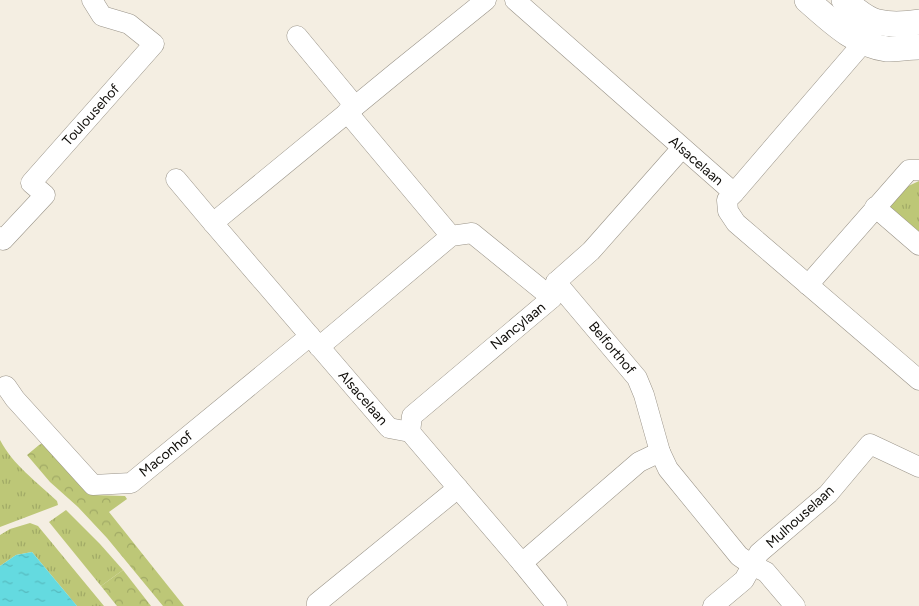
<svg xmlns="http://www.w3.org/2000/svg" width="919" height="606" font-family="Figtree,sans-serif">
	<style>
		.grass { fill: url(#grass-tufts) }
		.forest { fill: url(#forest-crowns) }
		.water { fill: url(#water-ripples) }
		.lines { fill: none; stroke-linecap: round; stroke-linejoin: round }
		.minor-casing { stroke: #999388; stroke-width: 21 }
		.tertiary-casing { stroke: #999388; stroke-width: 26 }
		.minor { stroke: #fff; stroke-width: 20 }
		.tertiary { stroke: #fff; stroke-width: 25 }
		.labels { text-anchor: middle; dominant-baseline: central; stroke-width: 4; stroke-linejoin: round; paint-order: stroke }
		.street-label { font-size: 14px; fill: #0f0d09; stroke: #fff }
	</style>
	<defs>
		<pattern id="grass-tufts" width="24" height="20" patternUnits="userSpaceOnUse" patternTransform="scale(1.25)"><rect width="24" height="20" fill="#bdc777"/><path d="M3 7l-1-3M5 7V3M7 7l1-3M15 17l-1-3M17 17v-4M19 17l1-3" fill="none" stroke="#a1aa66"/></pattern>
		<pattern id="forest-crowns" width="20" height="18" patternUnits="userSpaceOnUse" patternTransform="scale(1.25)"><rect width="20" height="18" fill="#bdc777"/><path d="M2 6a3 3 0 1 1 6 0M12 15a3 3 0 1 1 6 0" fill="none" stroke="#a1aa66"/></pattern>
		<pattern id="water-ripples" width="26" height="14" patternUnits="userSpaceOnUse" patternTransform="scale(1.25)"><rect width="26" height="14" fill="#64dae0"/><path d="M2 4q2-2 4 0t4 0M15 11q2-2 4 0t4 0" fill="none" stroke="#56babf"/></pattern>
	</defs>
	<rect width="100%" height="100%" fill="#f4eee2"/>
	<g class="grass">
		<path d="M919,181v53l-32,-28 15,-17z"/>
		<path d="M0,440c13,25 37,42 57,61l1,4 -58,22z"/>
		<path d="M66,510l34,34 23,26 -22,16 -52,-64z"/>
		<path d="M30,523l8,3 66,80h-27l-45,-54 -16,3 -16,11v-31l10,-6z"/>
	</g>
	<g class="forest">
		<path d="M43,443l38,42 11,10 33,1 2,3 -18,13 75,94h-21l-56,-68 -29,-31 -28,-25 -23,-27 12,-10z"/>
		<path d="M123,570l28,36h-34l-16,-20z"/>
	</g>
	<path class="water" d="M32,552l45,54h-77v-40l16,-11z"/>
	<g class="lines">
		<g class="minor-casing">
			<g id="minor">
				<path d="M486,0l-88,71 -185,152 176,205 21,4 112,131 35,43"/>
				<path d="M515,0l219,193 129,-150 8,-13"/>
				<path d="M297,36l58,70"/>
				<path d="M347,112l104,124"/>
				<path d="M176,179l37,44"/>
				<path d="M734,193l-7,7 1,11 8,12 183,157"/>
				<path d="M875,207l44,38"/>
				<path d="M0,237l3,3 42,-45 -14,-12 123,-139 -25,-20 -27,-8 -10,-16"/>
				<path d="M556,282l81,96 7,17 16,57 8,17 71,87 13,9 14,7 29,34"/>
				<path d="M808,285l101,-115h10"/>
				<path d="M319,347l132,-111 21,-3 80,65"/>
				<path d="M6,386l9,13 78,86 38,-2 179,-147"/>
				<path d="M410,432l2,-16 140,-118 4,-16 35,-31 91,-103"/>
				<path d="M522,563l117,-101 21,-10"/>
				<path d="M317,606v-3l141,-115"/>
				<path d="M713,606l31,-26 15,-27 69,-59 42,-50 49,23"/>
			</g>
		</g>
		<g class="tertiary-casing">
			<g id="tertiary">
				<path d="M807,0c24,21 48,45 80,49 10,0 22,-2 32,-2"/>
				<path d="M844,0c8,7 24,20 34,22 13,3 28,2 41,0"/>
			</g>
		</g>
		<use href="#minor" class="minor"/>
		<use href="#tertiary" class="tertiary"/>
	</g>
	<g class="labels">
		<g class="street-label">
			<text transform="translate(91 115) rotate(-48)">Toulousehof</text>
			<text transform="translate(696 161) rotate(41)">Alsacelaan</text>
			<text transform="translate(518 326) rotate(-39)">Nancylaan</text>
			<text transform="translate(612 348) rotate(50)">Belforthof</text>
			<text transform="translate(363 398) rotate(49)">Alsacelaan</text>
			<text transform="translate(166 454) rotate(-39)">Maconhof</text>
			<text transform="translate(800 517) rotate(-42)">Mulhouselaan</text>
		</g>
	</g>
</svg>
